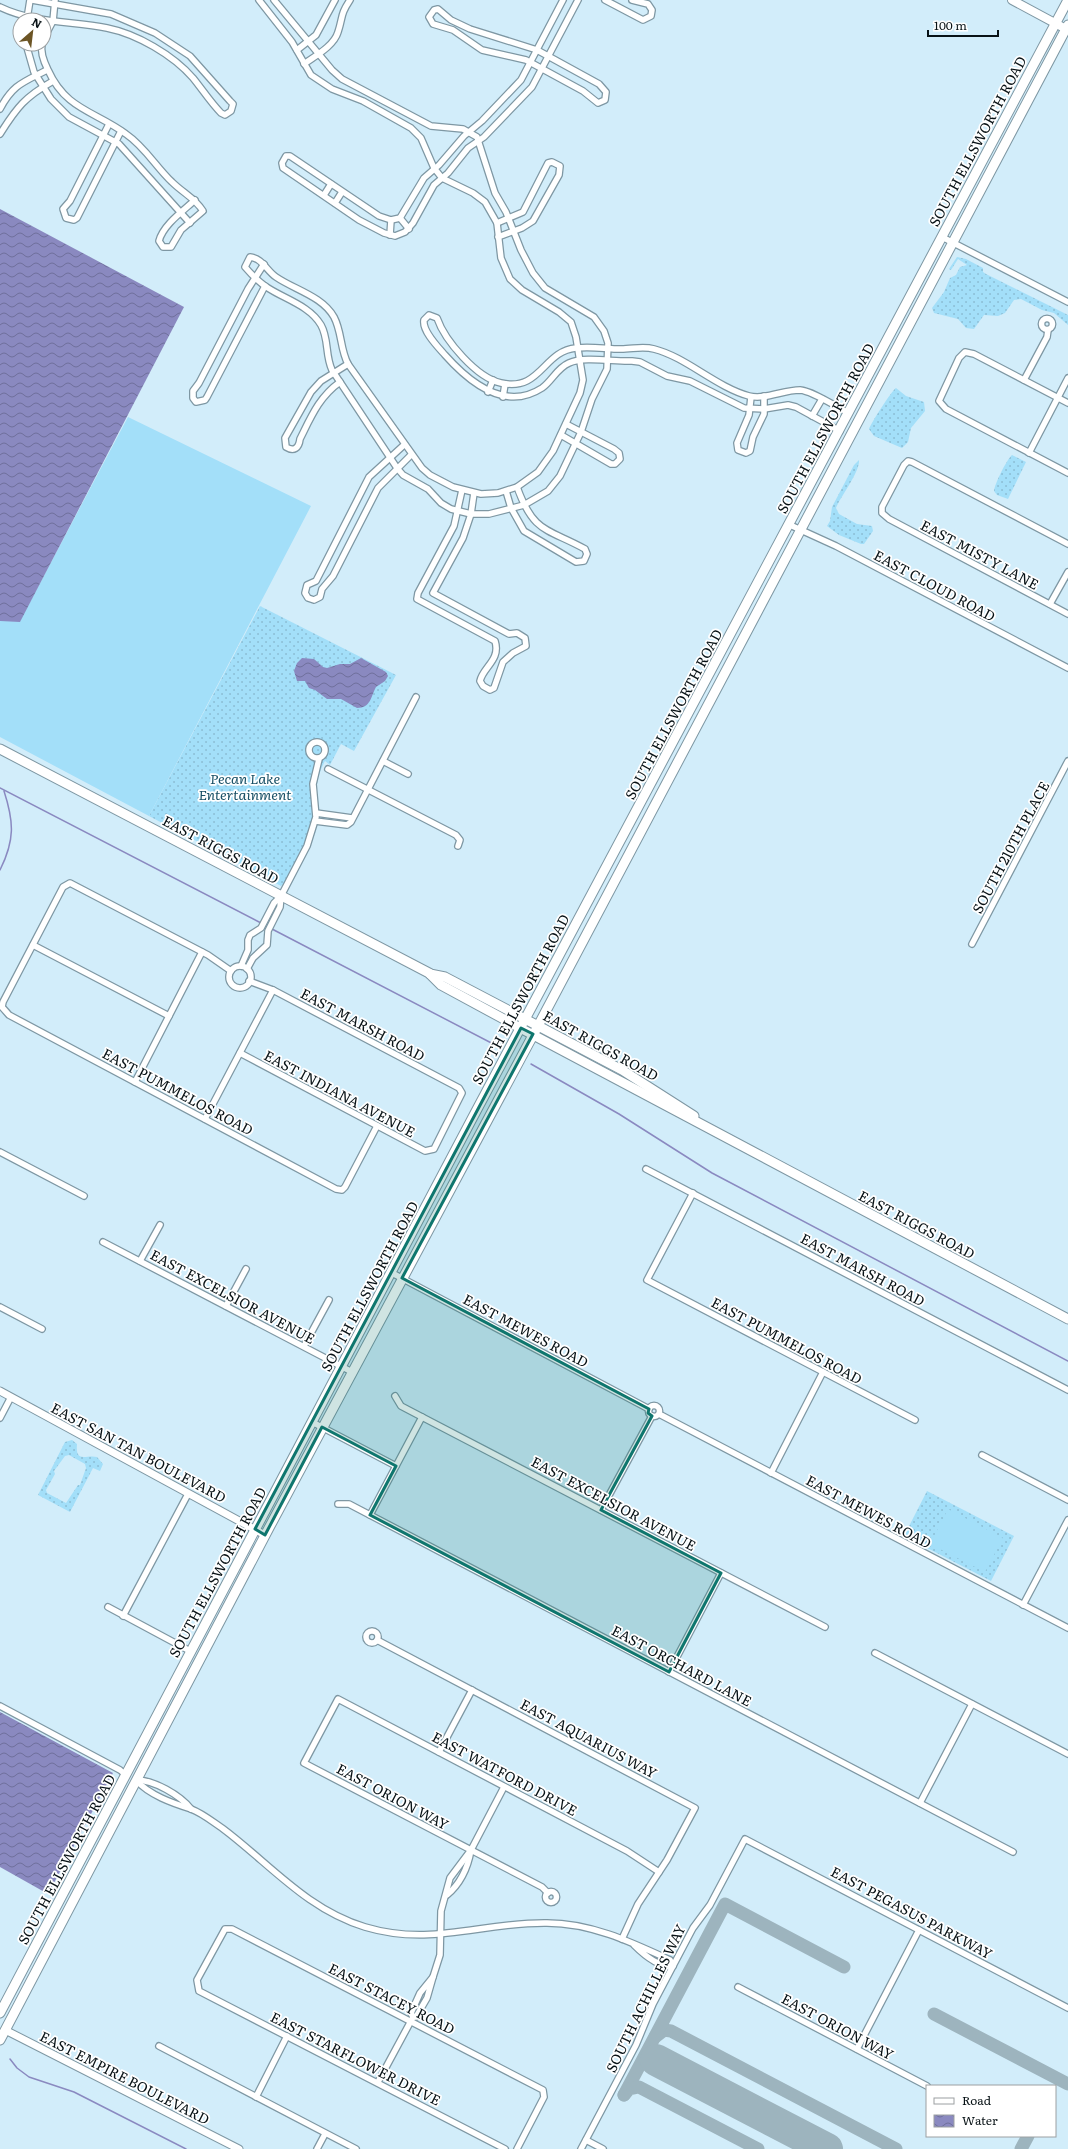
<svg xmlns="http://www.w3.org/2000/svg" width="1068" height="2149" font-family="Literata,serif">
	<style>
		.grass { fill: url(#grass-dots); fill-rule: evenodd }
		.pitch { fill: #a3dff9 }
		.water { fill: url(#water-waves) }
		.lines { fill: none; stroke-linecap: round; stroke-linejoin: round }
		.stream { stroke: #8a89c0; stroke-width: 1.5 }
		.taxiway { stroke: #9db4be; stroke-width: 13 }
		.runway { stroke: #9db4be; stroke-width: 32 }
		.minor-casing { stroke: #7e97a3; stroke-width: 8 }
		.tertiary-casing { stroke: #7e97a3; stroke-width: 9 }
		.secondary-casing { stroke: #7e97a3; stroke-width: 10 }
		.primary-casing { stroke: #7e97a3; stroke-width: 11 }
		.minor { stroke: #fff; stroke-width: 5.5 }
		.tertiary { stroke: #fff; stroke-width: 7 }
		.secondary { stroke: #fff; stroke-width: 8 }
		.primary { stroke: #fff; stroke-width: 9 }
		.marked { fill: #0f766e; fill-opacity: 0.2; stroke: #0f766e; stroke-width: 3; stroke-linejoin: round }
		.labels { text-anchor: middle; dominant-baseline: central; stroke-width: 3.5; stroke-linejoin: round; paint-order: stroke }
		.street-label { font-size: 14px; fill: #081216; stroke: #fff }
		.park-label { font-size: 14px; font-style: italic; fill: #174f65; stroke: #fff }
	</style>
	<defs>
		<pattern id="grass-dots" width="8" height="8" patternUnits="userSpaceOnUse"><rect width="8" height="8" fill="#a3dff9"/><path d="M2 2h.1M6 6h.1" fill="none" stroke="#8bbed5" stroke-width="1.8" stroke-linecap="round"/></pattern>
		<pattern id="water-waves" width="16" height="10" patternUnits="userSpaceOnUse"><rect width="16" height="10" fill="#8a89c0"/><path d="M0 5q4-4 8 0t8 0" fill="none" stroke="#6f6f9b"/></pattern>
	</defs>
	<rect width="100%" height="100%" fill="#d2edfa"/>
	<g class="grass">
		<path d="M957,257l9,2 17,9v4l3,2 82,41v10l-14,-12 -12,-3 -21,-11 -7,1 -9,13 -7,3 -14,-1 -10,14 -8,-1 -8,-9 -24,-6 -2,-5 12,-16 6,-14 6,-3 4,-8 7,-2 -9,-6 -7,11 -2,-1z"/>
		<path d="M896,388l10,8 18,6 1,9 -14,17 -3,14 -6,6 -28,-12 -5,-7c1,-4 23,-39 27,-41z"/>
		<path d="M1012,455l14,7 -18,37 -11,-4 -3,-4c0,-6 13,-32 18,-36z"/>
		<path d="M859,460c1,12 -19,37 -23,48l3,6 18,10 15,2 1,5 -9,13h-3l-22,-9 -12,-9 3,-5 2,-14 22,-42z"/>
		<path d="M260,606l136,69 -42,76 -13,-7 -11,21 -5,-4c-15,27 -5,45 -10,73l-6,-1 -6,16 -18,33 -4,4 -132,-70z"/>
		<path d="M72,1440l5,4c-2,20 10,10 20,13l6,7 -3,7 -7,-3 -23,44 -32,-17 27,-53zM69,1455l16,9 1,4 -6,17h-2l-12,18 -19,-10 -1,-3 9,-16 -1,-3 11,-15z"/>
		<path d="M927,1491l87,45 -23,45 -87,-45z"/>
	</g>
	<g class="pitch">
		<path d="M128,417l183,89 -162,310 -149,-79v-116h20z"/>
		<path d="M948,1509l55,29 -18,34 -55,-28z"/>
	</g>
	<g class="water">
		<path d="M0,209l184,98 -164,315 -20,-1z"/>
		<path d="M302,658l12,1 9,8 4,1 13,-4h10l11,-6 25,14 2,4 -3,5 -9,6c-5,9 -5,21 -19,21l-16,-9h-14l-12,-9 -6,-2 -4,-7h-8l-3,-10 3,-8z"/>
		<path d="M0,1712l113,61 -65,121 -48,-27z"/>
	</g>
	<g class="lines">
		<g class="stream">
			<path d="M0,788l261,135"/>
			<path d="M0,870c15,-30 14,-48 4,-79"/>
			<path d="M272,929l229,119"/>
			<path d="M531,1064l88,50 93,59 356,188"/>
			<path d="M10,2059l7,9 12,9 45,15 112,57"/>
		</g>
		<g class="taxiway">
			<path d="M934,2014l134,70"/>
			<path d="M655,2037l9,-7 7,1 225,118"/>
			<path d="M624,2095l101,-191 119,63"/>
			<path d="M624,2095l5,-6 10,-2 119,62"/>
			<path d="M1021,2149l7,-13"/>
		</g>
		<path class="runway" d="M656,2060l171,89"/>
		<g class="minor-casing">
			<g id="minor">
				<path d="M259,0l33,42 19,33 21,14 31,12 48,27 10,10 13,30 8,10 31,15 12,9 12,21 4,35 9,21 12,11 37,22 12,10 5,15 7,43 -3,13 -27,58 -15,21 -21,15 -19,6 -17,1 -28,-7 -23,-12 -8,-7 -74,-104c-8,-15 -6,-32 -14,-47 -12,-21 -39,-27 -58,-40 -9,-6 -14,-19 -26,-20l-5,10c6,7 15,16 23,21 17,11 42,18 53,37 8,14 4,30 11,45l65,98 6,7 25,14 13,14 10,6 20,5h18l35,-9 24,-14 12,-15 21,-44 11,-33 15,-30 1,-26 -4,-12 -10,-14 -49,-29 -12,-15 -12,-23 -15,-38 -11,-19 -18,-56 -14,-8 -32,-3 -89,-47 -10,-9 -58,-70"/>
				<path d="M563,0l-42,80 -39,41 -18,15 -25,29 -15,13 -24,40 -9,2 -12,-4 -89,-60h-4l-4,7 1,5 76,52 25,13 11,3 10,-4 8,-9 21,-38 14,-12 20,-25 16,-11 48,-50 46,-87"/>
				<path d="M605,0l38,20 8,-4 1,-6 -4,-6 -16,-4"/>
				<path d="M0,7c33,16 71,14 107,21 30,6 66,27 86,50 9,11 18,25 28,35l4,2 6,-4 2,-7 -3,-3 -40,-45 -35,-23 -44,-19 -79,-14"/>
				<path d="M438,9l13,11 19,9 67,21 62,34 7,8 -1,8 -7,3 -15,-12 -57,-31 -44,-10 -29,-20 -20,-6 -4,-7 5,-7z"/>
				<path d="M27,19l3,-19"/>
				<path d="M44,38l9,-17 2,-21"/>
				<path d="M26,44l8,28 17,27 18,18 50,27 71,79"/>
				<path d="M42,44c-2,9 2,18 6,26 18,40 47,41 78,64 19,13 30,33 46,48 11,11 23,16 31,29l-22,19 -10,17h-8l-4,-6c4,-16 24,-30 36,-41"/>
				<path d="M297,50l19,-15 19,-35"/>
				<path d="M304,64c11,-8 30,-18 34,-32 5,-15 2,-17 12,-32"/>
				<path d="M0,109c13,-25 24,-27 47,-39"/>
				<path d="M109,124l-39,77 -7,8 3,9 8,2 3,-2 44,-87"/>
				<path d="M0,134c17,-27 25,-37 53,-53"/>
				<path d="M324,195l7,-11"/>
				<path d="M335,203l7,-11"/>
				<path d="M400,218l9,11"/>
				<path d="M497,223l26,-11 25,-49 4,-1 8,4 -1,9 -26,46 -11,7 -24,9"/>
				<path d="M390,235l1,-15"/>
				<path d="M942,237l126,65"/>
				<path d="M264,264l-16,25 -49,94 -6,8v7l3,4 9,-2 2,-3 58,-111"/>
				<circle cx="1047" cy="324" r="5.5"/>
				<path d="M1024,380l23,-43 1,-7"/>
				<path d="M340,382c-21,15 -29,35 -40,57 -1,9 -6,13 -14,8l-1,-9 26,-46 10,-11 27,-17"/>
				<path d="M488,392l5,-12"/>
				<path d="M503,397l2,-13"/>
				<path d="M751,397l-2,18 -12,28 1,7 8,3 4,-2 3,-14 11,-23v-18"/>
				<path d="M1068,403l-94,-49 -9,-2 -6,6 -20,43 7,8 122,64"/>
				<path d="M812,416l10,-17"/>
				<path d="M840,431l-44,-24 -8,-2 -24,4 -20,-1 -54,-27 -23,-5 -27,-14 -8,-1c-18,1 -47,-5 -63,2 -12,5 -17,18 -27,25 -37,24 -73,-6 -97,-33 -7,-8 -23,-24 -21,-35l5,-5 8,3c8,23 40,60 64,65 40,9 42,-32 75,-35 15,-2 30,1 45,1 12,0 22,-3 33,0 32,8 62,38 95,47 16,4 34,-6 51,-6 13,1 36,17 49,23"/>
				<path d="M561,435l50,29h4l5,-5 -1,-6 -5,-4 -48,-25"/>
				<path d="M404,445l-35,32 -53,104 -9,4 -2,8 3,5 6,2 6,-3 2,-8 11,-13 45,-88 33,-33"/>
				<path d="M1029,453l39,-75"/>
				<path d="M462,490l-8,36 -36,67 -1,6 78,42c6,19 -12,26 -15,40l3,5 7,4 4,-2 9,-26 10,-9 13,-7 -1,-8 -8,-5 -8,1 -76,-41 30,-55 8,-24 3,-21"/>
				<path d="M506,491l5,17 13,23 52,31 8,-1 3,-7 -2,-5c-38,-21 -51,-15 -68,-62"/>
				<path d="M790,525l46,21 232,122"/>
				<path d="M1068,544l-156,-82 -4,-1 -4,4 -22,42v6l7,6 179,95"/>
				<path d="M1050,604l18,-32"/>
				<circle cx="317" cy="750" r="8"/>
				<path d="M383,761l25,13"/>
				<path d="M328,769l128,66 4,5 -2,6"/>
				<path d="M316,813l36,5"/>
				<path d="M315,821l32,4 4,-3 65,-125"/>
				<path d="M972,944l96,-183"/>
				<path d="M33,945l136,71"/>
				<path d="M241,966l7,-16v-10l2,-5 11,-7 13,-25 7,-7 26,-50 9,-29 -3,-33 6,-25"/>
				<circle cx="240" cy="977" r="11"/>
				<path d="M247,969l6,-11 14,-13 1,-14 12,-24 1,-11"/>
				<path d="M231,971l-23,-16 -138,-72 -7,4 -60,115 -1,5 7,8 327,174 6,1 3,-3 32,-61"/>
				<path d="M240,1053l185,98 9,-2 28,-56 -3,-5 -186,-98 -24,-9"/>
				<path d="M135,1082l67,-130"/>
				<path d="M205,1119l68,-129"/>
				<path d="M0,1152l84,44"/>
				<path d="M646,1169l422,221"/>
				<path d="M693,1193l-46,87 268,140"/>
				<path d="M103,1242l249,130"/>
				<path d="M140,1261l20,-36"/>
				<path d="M392,1273l257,136"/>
				<path d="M226,1306l20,-37"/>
				<path d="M0,1307l42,22"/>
				<path d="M304,1346l25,-46"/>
				<path d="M395,1396l6,10 21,11 403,210"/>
				<circle cx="654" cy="1411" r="5.5"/>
				<path d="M659,1414l409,214"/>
				<path d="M0,1418l11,-21"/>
				<path d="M312,1422l84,44"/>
				<path d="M982,1455l86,45"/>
				<path d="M771,1473l52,-101"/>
				<path d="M338,1504h11l664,348"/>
				<path d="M601,1510l51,-94"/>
				<path d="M370,1515l52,-98"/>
				<path d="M1023,1605l45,-85"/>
				<path d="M108,1607l82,44"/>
				<path d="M123,1616l65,-122"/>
				<circle cx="372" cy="1637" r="6"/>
				<path d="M377,1640l318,168 -28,52 -29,44 -16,35"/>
				<path d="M875,1653l193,101"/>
				<path d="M669,1672l52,-99"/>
				<path d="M0,1706l120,64 6,5"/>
				<path d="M439,1752l33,-62"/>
				<path d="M136,1780c13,15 36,23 55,29 11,4 22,13 31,19 47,35 84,81 143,99 67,20 117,-5 182,-4 44,0 84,19 123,37l3,6c-14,2 -30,-12 -39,-21"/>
				<path d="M136,1780c18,0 44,15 55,29"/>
				<path d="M920,1803l52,-99"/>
				<circle cx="551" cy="1897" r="5.5"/>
				<path d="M548,1893l-6,-6 -238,-124 34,-64 289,152 32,21"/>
				<path d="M447,1895c13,-11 21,-28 24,-45"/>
				<path d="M433,1977l7,-22 1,-44 9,-33 21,-28 33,-63"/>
				<path d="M433,1977l-6,21 -11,19h-3l-2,-4 9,-20z"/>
				<path d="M738,1987l189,99"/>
				<path d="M159,2046l197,103"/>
				<path d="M857,2049l62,-119"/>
				<path d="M378,2082l34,-63"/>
				<path d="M256,2097l31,-61"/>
				<path d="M586,2140l17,9"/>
				<path d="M317,2149l8,-15"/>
				<path d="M505,2149l-306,-158 -2,-11 28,-51h7l311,161 1,7 -27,52"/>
				<path d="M581,2149l55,-104 17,-41 40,-76 17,-23 35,-66 323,169"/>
			</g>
		</g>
		<g class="tertiary-casing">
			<g id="tertiary">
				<path d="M0,1391l265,144"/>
				<path d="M5,2030l234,119"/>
			</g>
		</g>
		<g class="secondary-casing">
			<path id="secondary" d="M1012,0l54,29"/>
		</g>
		<g class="primary-casing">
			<g id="primary">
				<path d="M0,749l429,224 12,12c208,113 417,224 627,334"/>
				<path d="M430,974l15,3 177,93 72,46"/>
				<path d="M0,2013l474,-898 594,-1115"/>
				<path d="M0,2040l270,-514 268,-500 530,-1001"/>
			</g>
		</g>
		<use href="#minor" class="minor"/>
		<use href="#tertiary" class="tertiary"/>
		<use href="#secondary" class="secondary"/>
		<use href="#primary" class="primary"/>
	</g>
	<path class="marked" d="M521,1028l12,6 -131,244 247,131 -1,4 4,3 -51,94 120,63 -52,99 -299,-157 26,-49 -74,-39 -57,108 -10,-6z"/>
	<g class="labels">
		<g class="street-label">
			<text transform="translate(977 141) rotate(-62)">SOUTH ELLSWORTH ROAD</text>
			<text transform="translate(825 428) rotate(-62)">SOUTH ELLSWORTH ROAD</text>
			<text transform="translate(980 554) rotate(28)">EAST MISTY LANE</text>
			<text transform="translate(935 585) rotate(28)">EAST CLOUD ROAD</text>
			<text transform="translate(673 714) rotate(-62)">SOUTH ELLSWORTH ROAD</text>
			<text transform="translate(1010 847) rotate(-62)">SOUTH 210TH PLACE</text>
			<text transform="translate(221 849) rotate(28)">EAST RIGGS ROAD</text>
			<text transform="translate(520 999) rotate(-62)">SOUTH ELLSWORTH ROAD</text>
			<text transform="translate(363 1024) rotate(28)">EAST MARSH ROAD</text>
			<text transform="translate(601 1045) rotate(29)">EAST RIGGS ROAD</text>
			<text transform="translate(178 1091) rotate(28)">EAST PUMMELOS ROAD</text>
			<text transform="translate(340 1093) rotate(28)">EAST INDIANA AVENUE</text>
			<text transform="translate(917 1224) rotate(28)">EAST RIGGS ROAD</text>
			<text transform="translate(863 1269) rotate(28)">EAST MARSH ROAD</text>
			<text transform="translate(369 1286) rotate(-62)">SOUTH ELLSWORTH ROAD</text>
			<text transform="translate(233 1296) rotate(28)">EAST EXCELSIOR AVENUE</text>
			<text transform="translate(526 1330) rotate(28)">EAST MEWES ROAD</text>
			<text transform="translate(787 1340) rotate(28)">EAST PUMMELOS ROAD</text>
			<text transform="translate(139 1452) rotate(28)">EAST SAN TAN BOULEVARD</text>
			<text transform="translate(614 1503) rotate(28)">EAST EXCELSIOR AVENUE</text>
			<text transform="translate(869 1511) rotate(28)">EAST MEWES ROAD</text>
			<text transform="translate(217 1572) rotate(-62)">SOUTH ELLSWORTH ROAD</text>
			<text transform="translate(682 1665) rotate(28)">EAST ORCHARD LANE</text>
			<text transform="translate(589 1738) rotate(28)">EAST AQUARIUS WAY</text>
			<text transform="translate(505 1773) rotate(28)">EAST WATFORD DRIVE</text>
			<text transform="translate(393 1796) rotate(28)">EAST ORION WAY</text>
			<text transform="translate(66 1859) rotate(-62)">SOUTH ELLSWORTH ROAD</text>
			<text transform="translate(912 1912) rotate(28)">EAST PEGASUS PARKWAY</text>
			<text transform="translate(392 1998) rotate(27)">EAST STACEY ROAD</text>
			<text transform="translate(645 1998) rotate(-64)">SOUTH ACHILLES WAY</text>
			<text transform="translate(838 2026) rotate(28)">EAST ORION WAY</text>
			<text transform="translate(356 2058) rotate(27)">EAST STARFLOWER DRIVE</text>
			<text transform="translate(125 2077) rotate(27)">EAST EMPIRE BOULEVARD</text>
		</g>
		<g class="park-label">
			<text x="245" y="778">Pecan Lake<tspan x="245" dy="16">Entertainment</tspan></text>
		</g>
	</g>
	<rect x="926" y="2085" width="130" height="52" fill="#ffffff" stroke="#9ca0a2"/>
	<rect x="934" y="2098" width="20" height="6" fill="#ffffff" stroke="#9ca0a2"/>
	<text x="962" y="2105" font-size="12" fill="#081216">Road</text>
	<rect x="934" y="2115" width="20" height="12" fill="url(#water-waves)" stroke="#9ca0a2"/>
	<text x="962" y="2125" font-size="12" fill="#081216">Water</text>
	<g transform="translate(32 32) rotate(28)"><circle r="19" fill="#ffffff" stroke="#9ca0a2"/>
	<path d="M0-3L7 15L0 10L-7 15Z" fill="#6c5525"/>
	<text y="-6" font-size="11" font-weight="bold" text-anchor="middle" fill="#081216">N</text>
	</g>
	<path d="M928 30v6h70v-6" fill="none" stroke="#081216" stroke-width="2"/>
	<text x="934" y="30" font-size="12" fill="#081216" stroke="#ffffff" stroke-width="3" paint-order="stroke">100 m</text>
</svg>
